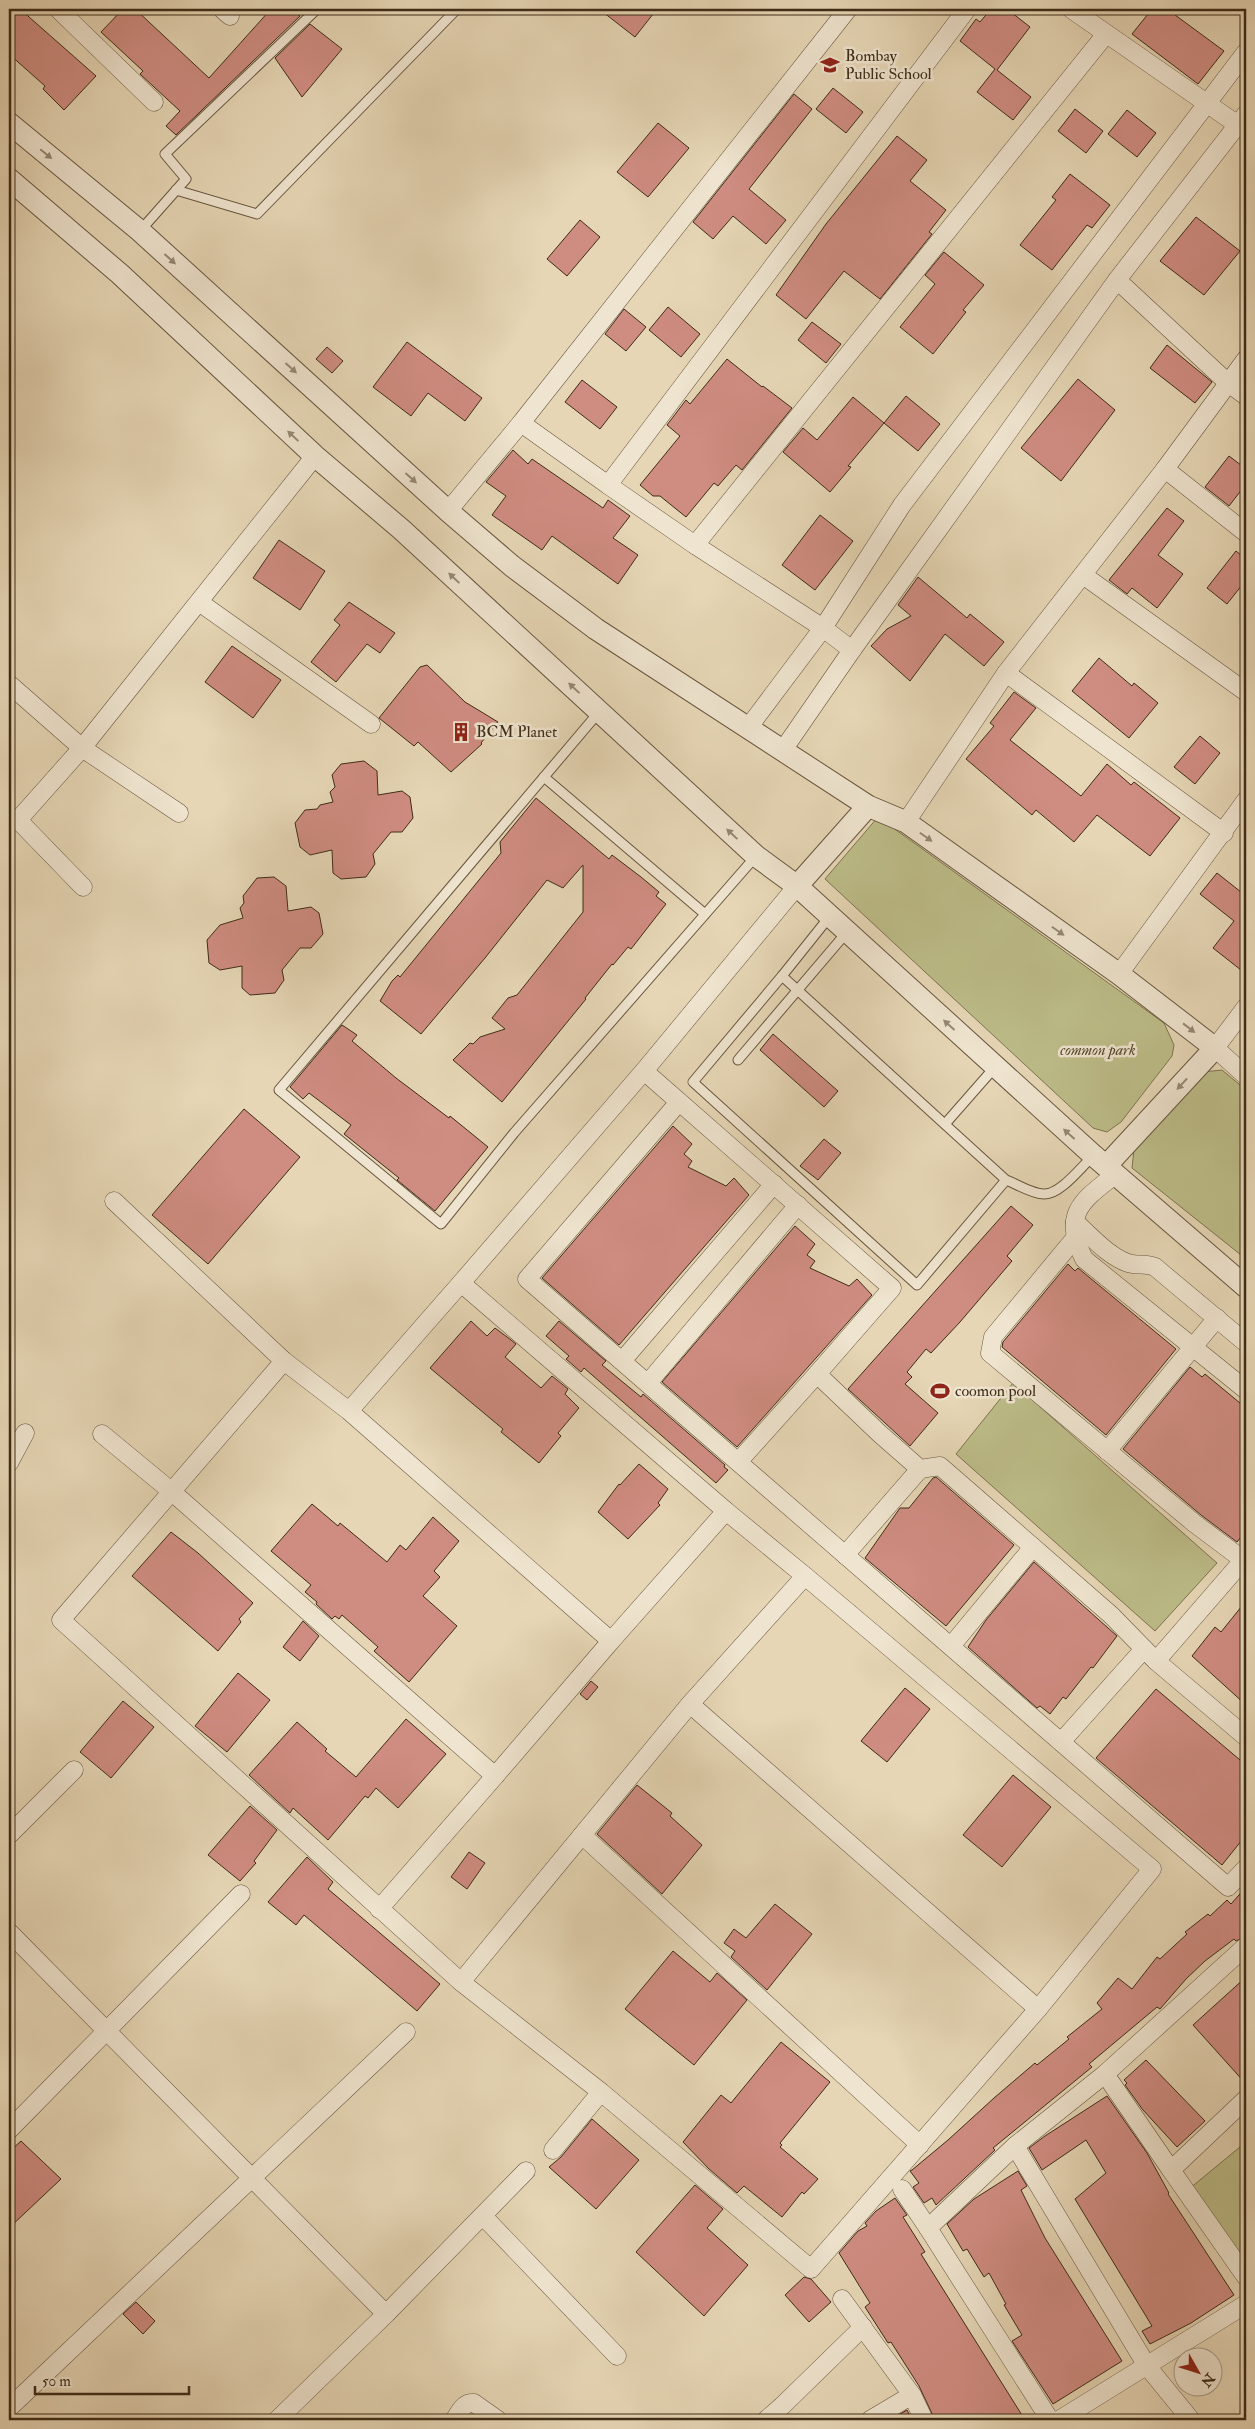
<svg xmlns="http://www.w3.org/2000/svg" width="1255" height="2429" font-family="'IM FELL Double Pica',serif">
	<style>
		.green { fill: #bcbc88; stroke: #7d7450 }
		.building { fill: #cf8c81; stroke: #3e2c18 }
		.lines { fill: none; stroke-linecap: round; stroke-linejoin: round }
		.service-casing { stroke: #68563f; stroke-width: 11 }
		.minor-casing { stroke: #68563f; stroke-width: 19 }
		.tertiary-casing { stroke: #68563f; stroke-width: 23 }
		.service { stroke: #efe4cf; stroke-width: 9 }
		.minor { stroke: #efe4cf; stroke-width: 18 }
		.tertiary { stroke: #efe4cf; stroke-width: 21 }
		.oneway { fill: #968874 }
		.labels { text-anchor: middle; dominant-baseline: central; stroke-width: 5; stroke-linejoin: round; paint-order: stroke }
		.poi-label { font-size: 16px; fill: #3e2c18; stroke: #efe4cf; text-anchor: start }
		.park-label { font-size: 16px; font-style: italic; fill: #57492e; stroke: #efe4cf }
	</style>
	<rect width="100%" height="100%" fill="#e6d6b5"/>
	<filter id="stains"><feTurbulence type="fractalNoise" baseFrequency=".004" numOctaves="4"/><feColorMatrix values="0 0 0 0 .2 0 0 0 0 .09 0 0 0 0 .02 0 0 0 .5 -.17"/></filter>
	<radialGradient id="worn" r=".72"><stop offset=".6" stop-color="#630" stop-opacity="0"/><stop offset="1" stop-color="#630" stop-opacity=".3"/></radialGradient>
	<g class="green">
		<path d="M878,817l286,206 10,22 -2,11 -51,66 -14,10 -14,-4 -268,-249z"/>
		<path d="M1222,1070l24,20v169l-114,-91 2,-19 69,-77z"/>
		<path d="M1013,1383l204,180 -62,68 -199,-177z"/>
		<path d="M1246,2142v133l-57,-86z"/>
	</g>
	<g class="building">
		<path d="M9,9h11l76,67 -32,34 -21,-21 2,-3 -36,-32z"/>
		<path d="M123,9h12l74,69 62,-69h20l9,7 -124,119 -10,-9 14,-15 -40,-37 3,-3 -42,-39z"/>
		<path d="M599,9h58l-22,28z"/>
		<path d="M991,9h16l23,18 -33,43 34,27 -18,23 -36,-28 18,-23 -35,-28 16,-22 4,3z"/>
		<path d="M1152,9h15l57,42 -26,33 -66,-50z"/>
		<path d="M310,24l32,25 -40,48 -27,-39z"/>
		<path d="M833,88l30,24 -17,21 -30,-24z"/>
		<path d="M794,94l18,15 -63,80 37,31 -20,24 -33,-28 -20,23 -20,-17z"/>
		<path d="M1075,109l28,22 -17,22 -28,-22z"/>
		<path d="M1127,110l29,23 -19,24 -29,-23z"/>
		<path d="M658,123l31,25 -41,49 -31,-25z"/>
		<path d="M897,136l30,24 -17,21 36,29 -17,22 3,2 -52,65 -36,-28 -38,48 -30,-24 50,-71z"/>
		<path d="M1070,174l40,31 -18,23 -5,-3 -35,45 -32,-25 36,-45 -4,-3z"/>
		<path d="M1196,217l44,34 -36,44 -44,-34z"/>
		<path d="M580,220l20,17 -33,39 -20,-17z"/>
		<path d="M944,252l40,33 -21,25 3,2 -33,42 -33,-27 35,-43 -10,-9z"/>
		<path d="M668,307l32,27 -19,23 -32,-27z"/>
		<path d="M624,309l22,18 -20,24 -21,-17z"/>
		<path d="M812,322l29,22 -15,19 -28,-23z"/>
		<path d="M407,342l75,56 -17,23 -37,-28 -17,23 -38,-29z"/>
		<path d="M1167,345l45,37 -17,21 -45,-35z"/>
		<path d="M327,347l16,14 -11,12 -16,-14z"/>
		<path d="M727,359l35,28 1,-1 29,22 -50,62 -6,-5 -18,21 -4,-3 -28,34 -26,-21h-7l-13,-11 40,-49 -13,-11 19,-25 4,4z"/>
		<path d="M1078,379l37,31 -54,71 -40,-33z"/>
		<path d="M582,380l35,27 -17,22 -35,-27z"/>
		<path d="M906,396l34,28 -22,27 -34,-28z"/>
		<path d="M853,397l31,26 -36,43 3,1 -21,25 -47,-40 20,-24 14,12z"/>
		<path d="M513,450l15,14 4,-5 71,49 5,-8 22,16 -17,22 25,17 -20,29 -66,-48 -10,14 -50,-35 14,-19 -20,-14z"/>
		<path d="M1229,456l17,13v15l-17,22 -24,-19z"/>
		<path d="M1167,508l17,13 -26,34 25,19 -26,34 -25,-20 -5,6 -18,-14z"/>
		<path d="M820,515l33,26 -38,49 -33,-25z"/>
		<path d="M279,540l46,31 -25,39 -47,-32z"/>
		<path d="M1236,551l10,8v21l-19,24 -20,-16z"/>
		<path d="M918,577l49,41 3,-4 34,28 -20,24 -39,-32 -35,47 -39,-35 16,-17 24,-13 -13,-11z"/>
		<path d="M349,602l46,31 -15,20 -13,-9 -31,38 -25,-20 29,-37 -6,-5z"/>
		<path d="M232,646l49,34 -28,38 -48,-36z"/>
		<path d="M1099,658l33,28 2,-3 24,20 -29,35 -57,-47z"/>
		<path d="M427,665l38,37 33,20 -17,21 1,1 -31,28 -33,-30 -4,4 -35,-28 41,-51z"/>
		<path d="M1014,692l22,16 -26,32 71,56 26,-32 24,21 3,-3 46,36 -30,38 -53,-41 -23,27 -38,-32 -4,5 -66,-56 28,-33 -4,-3z"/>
		<path d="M1200,736l20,17 -25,31 -21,-17z"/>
		<path d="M364,761l13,10 1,24 24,-4 8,6 3,21 -11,14h-11l-18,22 2,10 -9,13 -25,2 -8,-6 -1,-23 -22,5 -10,-8 -5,-24 10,-13 12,-1 3,-4 13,-3 -3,-10 5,-5 -3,-12 9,-11z"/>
		<path d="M536,798l73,61 3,-4 29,22 18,15 -3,4 10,8 -35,45 -3,-2 -15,18 -1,-1 -27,34 1,1 -84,103 -49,-42 17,-17 3,1 7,-7 25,-8 -13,-11 16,-20 9,-3 66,-83v-47l-20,23 -16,-8 -62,78 -64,76 -41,-33 12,-20 6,-6 2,2 101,-124 -1,-11z"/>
		<path d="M1217,873l29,23v78l-33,-26 21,-27 -34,-27z"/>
		<path d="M274,877l12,9 2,25 23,-4 8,6 4,21 -12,14h-11l-18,22 2,10 -9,13 -25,2 -8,-7v-22l-22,4 -11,-7 -2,-23 13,-15 23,-7 -3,-10 4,-5 -1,-7 14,-18z"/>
		<path d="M342,1025l15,10 -5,6 44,37 53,40 1,-2 38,31 -53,64 -38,-31 2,-2 -55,-44 7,-9 -42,-32 -6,6 -13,-12z"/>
		<path d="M773,1034l65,57 -14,16 -64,-57z"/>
		<path d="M244,1109l56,48 -92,107 -56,-49z"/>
		<path d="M673,1126l19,18 -8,10 8,7 -4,6 38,19 8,-8 15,17 -130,150 -77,-67z"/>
		<path d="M824,1139l17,14 -23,27 -18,-14z"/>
		<path d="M1011,1206l22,19 -26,31 5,5 -52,61 -29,31 -5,-4 -19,23 5,5 -7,7 33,29 -28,33 -62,-57z"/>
		<path d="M795,1226l20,18 -8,11 8,6 -5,7 39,18 8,-7 15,16 -135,152 -75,-65z"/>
		<path d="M1068,1264l7,7 3,-3 98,81 -70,86 -104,-88 1,-5z"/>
		<path d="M471,1321l16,15 8,-8 16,12 5,4 -11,13 36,31 11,-12 16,13 -3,5 14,14 -21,25 3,3 -22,27 -38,-31 2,-3 -73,-61z"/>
		<path d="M559,1321l47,40 -4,4 39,32 2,-3 82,71 -1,2 4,3 -12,13 -132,-115 -3,4 -15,-13 3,-3 -23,-20z"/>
		<path d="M1190,1367l12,10 3,-3 41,34v123l-9,11 -36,-27 -78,-66z"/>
		<path d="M639,1464l29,25 -10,14 2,2 -32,34 -30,-27 21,-28 1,1z"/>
		<path d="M936,1477l78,68 -68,81 -81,-68 35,-50h9l24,-30z"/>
		<path d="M312,1504l26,22 2,-3 47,39 13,-17 6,5 27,-33 26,24 -25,30 6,6 -17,19 34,30 -48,56 -35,-31 4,-4 -36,-32 -3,4 -4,-3 -3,3 -16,-15 1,-2 -12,-10 6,-7 -40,-34z"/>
		<path d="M171,1532l27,21 55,50 -14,16 2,3 -23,29 -86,-75z"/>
		<path d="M1034,1562l83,74 -24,32 -2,-1 -25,32 -3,-2 -13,17 -10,-8 -3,2 -69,-61 18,-27z"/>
		<path d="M1246,1601v104l-54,-49 23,-29 6,5z"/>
		<path d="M303,1621l16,15 -19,25 -17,-14z"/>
		<path d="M238,1673l32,27 -43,52 -32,-26z"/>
		<path d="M591,1681l7,6 -11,13 -7,-6z"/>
		<path d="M905,1688l25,21 -43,53 -26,-21z"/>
		<path d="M1156,1689l90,76v70l-24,30 -126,-107z"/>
		<path d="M123,1701l31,26 -43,51 -31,-26z"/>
		<path d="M406,1719l40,35 -48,54 -22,-20 -8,10 -3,-2 -37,44 -35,-32 -3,5 -41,-38 48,-53 30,27 -2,2 31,26z"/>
		<path d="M1013,1775l38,32 -49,60 -39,-32z"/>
		<path d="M637,1785l35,28 -2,3 32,29 -40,49 -65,-60z"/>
		<path d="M250,1806l27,24 -23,31 2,2 -16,18 -32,-26z"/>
		<path d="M469,1852l16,11 -18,26 -16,-12z"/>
		<path d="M307,1857l26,25 -5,7 112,95 -23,27 -113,-96 -8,10 -28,-23z"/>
		<path d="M1246,1887v49l-10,5 -2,-2 -29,22 -19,18 -26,30 -3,-2 -68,57 3,3 -99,81 2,2 -59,55 -4,-7 -8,5 -11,-16 6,-4 -9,-12 2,-1 36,-30 46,-42 41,-35 2,2 32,-26 -2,-2 35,-28 -5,-6 21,-25 14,11 25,-32 3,2 27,-25 -2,-2 23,-18 2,2 17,-16 4,4z"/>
		<path d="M775,1904l37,30 -45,56 -36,-33 4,-6 -11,-8 10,-14 12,9z"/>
		<path d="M673,1951l37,31 7,-9 30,27 -53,65 -69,-56z"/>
		<path d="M1246,1977v107l-53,-59z"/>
		<path d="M781,2042l49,40 -50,61 2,2 -2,2 38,32 -14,15 -2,-2 -20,25 -38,-31 -7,7 -28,-24 -26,-27 38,-47 10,8z"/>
		<path d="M1146,2060l59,61 -28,26 -34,-37 -18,-25 2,-2 -3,-3z"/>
		<path d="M1107,2096l40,57 22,40 -1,1 66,101 -43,28 -41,21 -8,-13 10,-5 -77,-127 31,-26 -20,-33 -44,30 -13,-22 16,-12z"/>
		<path d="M592,2119l47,41 -43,49 -47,-42 12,-10z"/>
		<path d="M21,2141l40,38 -52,49v-76z"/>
		<path d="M1018,2171l9,15 -6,4 24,48 77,123 -69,43 -41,-63 10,-6 -18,-30 2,-1 -17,-31 -5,4 -17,-28 -4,2 -16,-27 27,-25z"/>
		<path d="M695,2185l28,24 -16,19 41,37 -44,51 -68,-64z"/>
		<path d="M895,2198l12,17 -4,2 22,35 -4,2 104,166h-90l-16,-34 -28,-44 -3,1 -23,-36 5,-4 -31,-50 19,-22 9,-5 -2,-3 11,-12z"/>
		<path d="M804,2277l7,2 20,23 -22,20 -24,-27z"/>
		<path d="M136,2302l19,19 -12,13 -20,-20z"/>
		<path d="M907,2410l5,10h-22z"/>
	</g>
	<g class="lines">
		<g class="service-casing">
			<g id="service">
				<path d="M176,190l81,24 200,-205"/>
				<path d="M140,231l46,-52 -21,-25 152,-145"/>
				<path d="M599,712l-320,378 162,134 73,-91 242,-277"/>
				<path d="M544,777l161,137"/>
				<path d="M782,976l48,-60"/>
				<path d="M738,1060l109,-128"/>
				<path d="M945,1124l50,-57"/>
				<path d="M1006,1180l-89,105 -224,-203 89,-106 224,204c11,4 26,14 38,14 16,1 37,-27 49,-38"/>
			</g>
		</g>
		<g class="minor-casing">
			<g id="minor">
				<path d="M58,9l96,93"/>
				<path d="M222,9l8,7"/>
				<path d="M1071,9l167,116"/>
				<path d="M1117,280l110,102 19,14"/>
				<path d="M521,423l87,62"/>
				<path d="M1165,469l81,64"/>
				<path d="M448,511l73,-88 327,-414"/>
				<path d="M695,545l-87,-60 359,-476"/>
				<path d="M1083,575l163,117"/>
				<path d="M199,602l172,122"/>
				<path d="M852,650l-29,-22 -128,-83 411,-511"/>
				<path d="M1006,673l218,160"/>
				<path d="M9,684l73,64 97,65"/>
				<path d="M748,728l75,-100 79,-123 344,-453"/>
				<path d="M783,750l69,-100 265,-370 129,-166"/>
				<path d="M18,820l65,67"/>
				<path d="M906,822l100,-149 159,-204 81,-110"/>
				<path d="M9,823l9,-3 64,-72 233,-292"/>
				<path d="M1119,974l127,-174"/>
				<path d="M1246,1007l-31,41 31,28"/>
				<path d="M644,1071l248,217 -75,86 63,60 40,35 20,-3 171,149 45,46 90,-104"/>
				<path d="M679,1102l-152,177 701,608 18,-19"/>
				<path d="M1116,1174c-33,26 -55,39 -32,85l162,131"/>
				<path d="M114,1201l170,160"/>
				<path d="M1075,1222c16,14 33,34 53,41 9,3 18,0 27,4l91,76"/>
				<path d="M1076,1237l-83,100 -3,16 204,170 52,39"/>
				<path d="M461,1283l183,-212 153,-185"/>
				<path d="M622,1361l152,-177"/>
				<path d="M648,1383l150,-178"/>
				<path d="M349,1411l112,-128 265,228 -115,130 -262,-230 -65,-50 -223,259 400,362 229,-278 348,305"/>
				<path d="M102,1434l69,57 324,285 116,-135"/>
				<path d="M1107,1451l110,-133"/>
				<path d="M738,1462l79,-88"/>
				<path d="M9,1463l16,-30"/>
				<path d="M726,1511l79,65"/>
				<path d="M845,1555l75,-86"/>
				<path d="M951,1646l82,-99"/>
				<path d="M1156,1661l90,76"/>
				<path d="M1061,1742l83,-93"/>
				<path d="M9,1835l65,-65"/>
				<path d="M582,1835l338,310"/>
				<path d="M379,1909l116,-133"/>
				<path d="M9,1932l377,382"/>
				<path d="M461,1982l140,110 210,177 227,-260 114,-140 -347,-293 -115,128"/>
				<path d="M1105,2074l66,96 75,-71"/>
				<path d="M9,2130l232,-236"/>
				<path d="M1015,2146l132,220 44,54"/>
				<path d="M553,2150l48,-58"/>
				<path d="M1171,2170l75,107"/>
				<path d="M902,2189l26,39"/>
				<path d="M483,2216l134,140"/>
				<path d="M842,2299l70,96 12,25"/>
				<path d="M9,2408l397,-376"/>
				<path d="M277,2420l109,-106 140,-143"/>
				<path d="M454,2420c6,-8 9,-18 20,-17l24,17"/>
				<path d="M766,2420l16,-14 81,-79"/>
				<path d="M870,2420l42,-25"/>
				<path d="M1050,2420l-122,-192 87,-82 90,-72 141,-128"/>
				<path d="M1059,2420l187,-116"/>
			</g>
		</g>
		<g class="tertiary-casing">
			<g id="tertiary">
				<path d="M9,123l131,108 308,280 64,55 84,63 272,177 38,16 213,152 96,74 -109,118"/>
				<path d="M9,179l111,95 195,182 86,73 355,327 41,30 296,269 153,132"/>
				<path d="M797,886l71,-80"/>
			</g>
		</g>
		<use href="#service" class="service"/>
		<use href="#minor" class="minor"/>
		<use href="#tertiary" class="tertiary"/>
	</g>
	<defs><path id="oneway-solid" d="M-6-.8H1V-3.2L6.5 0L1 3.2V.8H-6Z" transform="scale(1.25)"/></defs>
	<g class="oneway">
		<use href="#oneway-solid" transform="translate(46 154) rotate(39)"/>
		<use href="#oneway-solid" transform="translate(170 259) rotate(42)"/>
		<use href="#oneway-solid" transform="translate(291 368) rotate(42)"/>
		<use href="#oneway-solid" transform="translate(293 436) rotate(-137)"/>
		<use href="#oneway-solid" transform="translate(411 478) rotate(42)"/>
		<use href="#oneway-solid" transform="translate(454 578) rotate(-137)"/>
		<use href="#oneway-solid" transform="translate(574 688) rotate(-137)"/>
		<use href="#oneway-solid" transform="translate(732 834) rotate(-137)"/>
		<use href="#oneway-solid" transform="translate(926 837) rotate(35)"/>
		<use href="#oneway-solid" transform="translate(1058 931) rotate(35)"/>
		<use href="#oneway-solid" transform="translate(949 1025) rotate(-138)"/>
		<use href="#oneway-solid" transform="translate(1189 1028) rotate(38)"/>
		<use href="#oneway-solid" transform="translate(1182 1084) rotate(133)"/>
		<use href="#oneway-solid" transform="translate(1069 1134) rotate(-138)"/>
	</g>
	<defs>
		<g id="school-bare" transform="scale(1.5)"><path d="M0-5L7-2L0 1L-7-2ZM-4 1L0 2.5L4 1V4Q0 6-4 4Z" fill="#8f2418" stroke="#efe4cf" stroke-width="2.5" paint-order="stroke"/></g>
		<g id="building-bare" transform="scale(1.5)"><path d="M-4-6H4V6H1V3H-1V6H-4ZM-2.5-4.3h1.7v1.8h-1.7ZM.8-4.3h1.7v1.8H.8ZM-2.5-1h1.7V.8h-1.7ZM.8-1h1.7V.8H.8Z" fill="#8f2418" stroke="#efe4cf" stroke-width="2.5" paint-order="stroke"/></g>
		<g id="stadium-bare" transform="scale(1.5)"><path d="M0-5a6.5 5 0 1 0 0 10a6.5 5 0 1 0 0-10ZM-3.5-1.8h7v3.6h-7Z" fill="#8f2418" stroke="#efe4cf" stroke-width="2.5" paint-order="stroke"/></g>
	</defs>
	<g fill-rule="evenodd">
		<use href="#school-bare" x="830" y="65"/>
		<use href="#building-bare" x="461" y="732"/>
		<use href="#stadium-bare" x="940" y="1391"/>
	</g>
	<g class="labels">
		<g class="poi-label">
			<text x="845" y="56">Bombay<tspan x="845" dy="18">Public School</tspan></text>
			<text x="476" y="732">BCM Planet</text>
			<text x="955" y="1391">coomon pool</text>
		</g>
		<g class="park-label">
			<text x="1098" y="1050">common park</text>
		</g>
	</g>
	<rect width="1255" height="2429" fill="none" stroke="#e6d6b5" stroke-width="30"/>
	<rect x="10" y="10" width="1235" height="2409" fill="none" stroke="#3e2c18" stroke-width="2.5"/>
	<rect x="15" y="15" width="1225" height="2399" fill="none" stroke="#3e2c18"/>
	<g transform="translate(1198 2372) rotate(129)"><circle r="24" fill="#efe4cf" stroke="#a89a86"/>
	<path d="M0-4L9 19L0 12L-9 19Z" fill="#8f2418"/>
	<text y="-8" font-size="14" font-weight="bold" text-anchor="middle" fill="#3e2c18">N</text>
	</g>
	<path d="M35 2386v8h154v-8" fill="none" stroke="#3e2c18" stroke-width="2.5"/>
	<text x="42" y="2386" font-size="15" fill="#3e2c18" stroke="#efe4cf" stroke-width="4" paint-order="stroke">50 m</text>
	<rect width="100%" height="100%" filter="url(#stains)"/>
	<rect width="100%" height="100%" fill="url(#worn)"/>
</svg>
